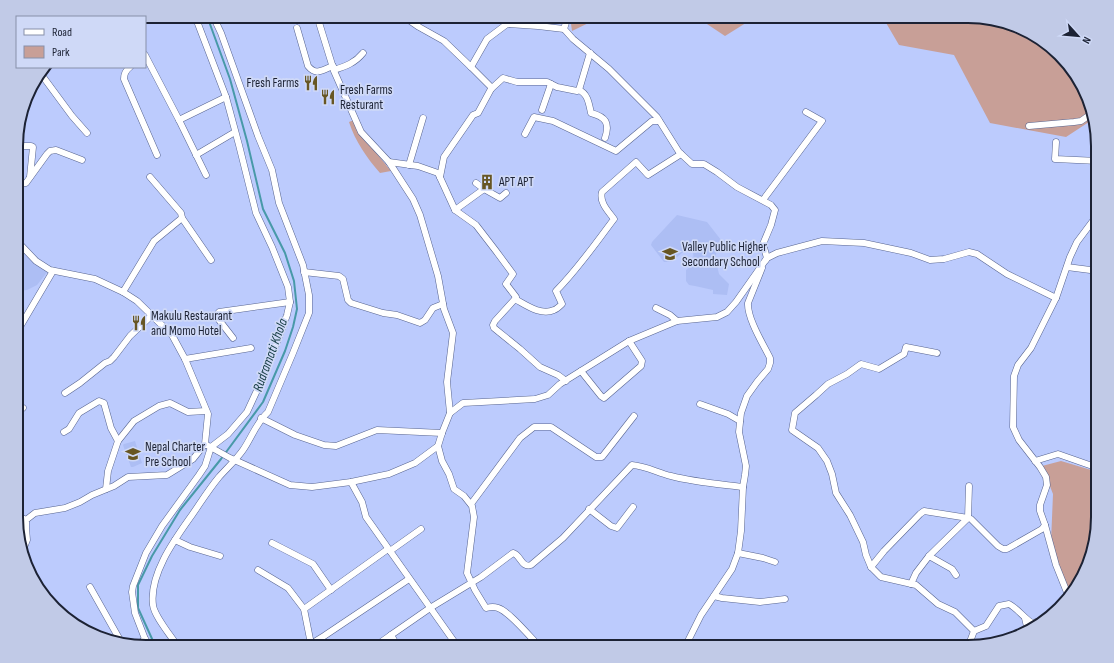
<svg xmlns="http://www.w3.org/2000/svg" width="1114" height="663" font-family="'Sofia Sans Condensed',sans-serif">
	<style>
		.built { fill: #adbef4 }
		.green { fill: #c89f97 }
		.lines { fill: none; stroke-linecap: round; stroke-linejoin: round }
		.stream { stroke: #4899a8; stroke-width: 2 }
		.street-casing { stroke: #586590; stroke-width: 7 }
		.street { stroke: #fff; stroke-width: 6 }
		.labels { text-anchor: middle; dominant-baseline: central; stroke-width: 3.5; stroke-linejoin: round; paint-order: stroke }
		.poi-label { font-size: 13px; fill: #1c2234; stroke: #cfd9f7; text-anchor: start }
		.water-label { font-size: 14px; font-style: italic; fill: #143b42; stroke: #cfd9f7 }
		.rim { fill: none; stroke: #1c2234; stroke-width: 2 }
	</style>
	<rect width="100%" height="100%" fill="#bccbfd"/>
	<g class="built">
		<path d="M677,215l30,7 14,18 -6,17 4,17 10,10 -2,11 -14,-1v-4l-18,-4 -6,-1 -3,-4v-11l8,-6 -1,-13 -5,-3 -17,14h-7l-13,-17 1,-3z"/>
		<path d="M23,250l25,21 -11,14 -10,5 -10,1v-33z"/>
		<path d="M135,441l7,22 -9,4h-2l-8,-22 1,-1z"/>
	</g>
	<g class="green">
		<path d="M570,16h33l-31,15z"/>
		<path d="M695,16h62l-32,20z"/>
		<path d="M882,16h86l65,18 47,47 12,39 -26,17 -76,-14 -36,-68 -55,-10z"/>
		<path d="M354,120l2,9 13,15 22,27 -11,2c-13,-15 -25,-32 -31,-51z"/>
		<path d="M1061,461l37,11v53l-18,57 -11,11 -18,-51 2,-48 -11,-28z"/>
	</g>
	<g class="lines">
		<path class="stream" d="M158,647l-5,-6 -15,-33v-23l14,-29 28,-46 41,-51 42,-57 22,-51 8,-24 4,-18 -3,-28 -9,-28 -22,-44 -16,-68 -17,-62 -23,-63"/>
		<g class="street-casing">
			<g id="street">
				<path d="M317,16l17,55 27,61 28,30 24,37 7,16 18,61 6,33 9,24 -6,49 3,31"/>
				<path d="M407,16l-1,2 13,9 25,14 27,26 16,-28 20,-15 31,2 26,3"/>
				<path d="M568,16l-4,13 9,10 36,30 48,48 22,35 13,12h12l13,8 20,15 34,18 4,5 -4,15 -8,19 4,14 -1,2"/>
				<path d="M297,28l11,38c8,10 14,4 25,0"/>
				<path d="M145,55l34,65"/>
				<path d="M130,67c-4,3 -6,6 -6,12l33,76"/>
				<path d="M334,70c12,-4 21,-7 29,-17"/>
				<path d="M41,74l31,42 15,17"/>
				<path d="M551,84l6,3 20,4 2,-1 11,-37"/>
				<path d="M491,89l12,-11 14,4h30l4,2 -9,26"/>
				<path d="M579,90c9,4 10,14 12,23 15,4 19,10 14,25"/>
				<path d="M1029,126l45,-4 7,-1 10,-7"/>
				<path d="M525,134l9,-17 19,4 63,30 36,-30h7"/>
				<path d="M1056,142l-1,17 43,2"/>
				<path d="M17,146h14l2,1 -3,30"/>
				<path d="M196,155l39,-23"/>
				<path d="M1097,161l1,-24"/>
				<path d="M389,162l29,4 20,7 17,37 21,15 20,26 17,23 -7,10 10,13 -1,2 -20,22 -2,4 1,3 26,21 20,18 18,8 8,6"/>
				<path d="M409,165l14,-47"/>
				<path d="M206,175l-27,-55 47,-23"/>
				<path d="M150,177l31,36 1,5 29,42"/>
				<path d="M440,177l4,-20 29,-42 5,-2 13,-24v-2l-20,-20"/>
				<path d="M476,183l8,6"/>
				<path d="M17,184l9,-1 21,-29 3,-3 6,-1 26,10"/>
				<path d="M763,200l59,-79 -16,-9"/>
				<path d="M455,210l29,-21 16,9 6,-5"/>
				<path d="M17,241l19,20 14,9 45,9 28,13 14,9 35,34 13,24 23,55 -3,30 25,14 60,27 22,2 39,-5 38,-8 26,-11 23,-17 4,-13 8,-20 13,-10 72,-4 13,-4 12,-11 69,-43 48,-20 40,-4 10,-5 9,-10 31,-44 10,-5 45,-12 42,2 47,10 19,7 14,-1 25,-7 8,2 30,20 49,24"/>
				<path d="M1067,267l31,4"/>
				<path d="M304,272l35,4 4,3 5,21 3,3 32,10 14,2 23,8 5,-3 8,-12 10,-4"/>
				<path d="M123,292l31,-51 28,-23"/>
				<path d="M515,299c11,6 26,17 39,11 3,-1 6,-4 8,-6l-6,-13c22,-22 39,-47 58,-72 -6,-8 -15,-17 -12,-27l34,-30 12,13 33,-21"/>
				<path d="M656,308l14,7 7,6"/>
				<path d="M17,332l36,-61"/>
				<path d="M233,338l-17,-22 3,-4 71,-10"/>
				<path d="M185,359l66,-11"/>
				<path d="M581,371l20,25 3,2 37,-32 1,-5 -13,-20"/>
				<path d="M65,393l15,-10 25,-20 5,-2 4,-4 16,-21 21,-20"/>
				<path d="M700,404l28,10 12,7"/>
				<path d="M17,405l6,3"/>
				<path d="M261,418l34,17 29,10 12,1 41,-16 65,3"/>
				<path d="M64,432l5,-3 10,-16 20,-12 5,2 7,25 7,13 -10,30 -2,18"/>
				<path d="M118,441l16,-20 25,-15 11,-3 18,9 18,-1"/>
				<path d="M438,446l4,15 7,13 5,15 10,7 8,10 2,11 -7,56 8,17 11,18c4,-1 7,-2 12,0 11,3 33,30 42,39"/>
				<path d="M1035,461l23,-7 40,14"/>
				<path d="M351,482l11,20 4,15 92,130"/>
				<path d="M471,504l49,-66 14,-11h17l45,30h6l32,-41"/>
				<path d="M589,509l22,17 6,2 16,-21"/>
				<path d="M17,515l9,5"/>
				<path d="M1045,525l11,40 12,30"/>
				<path d="M175,540l15,7 30,9"/>
				<path d="M21,543l4,2 2,-5 -1,-12v-8l9,-7 30,-5 15,-6 12,-7 22,-9 14,-9 39,-2 26,-16 12,-15"/>
				<path d="M272,543l41,21 18,26"/>
				<path d="M390,551l31,-22"/>
				<path d="M738,553l25,5 12,4"/>
				<path d="M929,556l39,-38 1,-32"/>
				<path d="M871,567l-5,-12 -3,-13 -13,-27 -14,-22 -4,-19 -5,-13 -9,-13 -26,-18 3,-17 21,-18 12,-11 19,-10 14,-10 18,5 25,-15 2,-7 31,6"/>
				<path d="M258,570l30,18 16,21 7,35 13,-8 85,-57"/>
				<path d="M911,584l5,-11 13,-17 23,13 4,6"/>
				<path d="M90,587l30,53"/>
				<path d="M714,596l8,2 38,4 25,-3"/>
				<path d="M304,609l84,-60"/>
				<path d="M1025,618l3,13"/>
				<path d="M974,631l12,-5 13,-20 10,-2c9,5 14,13 23,19l10,-2"/>
				<path d="M138,645l7,-6"/>
				<path d="M151,647l-6,-8 -10,-26 -3,-21 1,-6 13,-33 16,-27 37,-51 6,-9 6,-19 17,-13 19,-22 19,-41 13,-34 8,-22 3,-13 -2,-15 -16,-40 -16,-34 -17,-68 -13,-48 -31,-81"/>
				<path d="M178,647c-6,-10 -24,-31 -25,-42 -4,-31 22,-66 39,-90 9,-13 17,-26 27,-38 8,-9 17,-17 24,-27 9,-13 13,-27 25,-38l25,-59 16,-40v-18l-6,-30 -24,-62 -7,-33 -14,-34 -37,-103 -8,-17"/>
				<path d="M374,647l17,-12"/>
				<path d="M398,647l-7,-12 39,-27 51,-31 32,-24c8,2 8,15 18,12l32,-27 69,-73c14,1 26,8 39,11 23,6 48,8 72,11"/>
				<path d="M685,647l16,-32 31,-46 6,-16 3,-22 2,-44 2,-12 1,-9 -7,-34 2,-19 6,-17 10,-14 11,-13 2,-6v-5c-7,-14 -23,-40 -22,-55l14,-35"/>
				<path d="M968,647l6,-16 -19,-19 -17,-8 -22,-19 -35,-8 -10,-10 13,-16 36,-37 4,-3 44,7 3,1 27,27 5,3h4l35,-20 3,-4 -5,-14v-6l7,-20 -1,-8 -6,-10 -21,-27 -6,-13 1,-51 4,-11 13,-17 25,-50 14,-41 7,-15 21,-28"/>
			</g>
		</g>
		<use href="#street" class="street"/>
	</g>
	<defs>
		<g id="restaurant-bare" transform="scale(1.2)"><path d="M-5-6h1v4h1v-4h1v4h1v-4h1v5L-1.5 .5V6h-2V.5L-5-1ZM5-6V6H3V1.5H1.5Q1.5-4 5-6Z" fill="#675623" stroke="#cfd9f7" stroke-width="2.5" paint-order="stroke"/></g>
		<g id="building-bare" transform="scale(1.2)"><path d="M-4-6H4V6H1V3H-1V6H-4ZM-2.5-4.3h1.7v1.8h-1.7ZM.8-4.3h1.7v1.8H.8ZM-2.5-1h1.7V.8h-1.7ZM.8-1h1.7V.8H.8Z" fill="#675623" stroke="#cfd9f7" stroke-width="2.5" paint-order="stroke"/></g>
		<g id="school-bare" transform="scale(1.2)"><path d="M0-5L7-2L0 1L-7-2ZM-4 1L0 2.5L4 1V4Q0 6-4 4Z" fill="#675623" stroke="#cfd9f7" stroke-width="2.5" paint-order="stroke"/></g>
	</defs>
	<g fill-rule="evenodd">
		<use href="#restaurant-bare" x="311" y="83"/>
		<use href="#restaurant-bare" x="328" y="97"/>
		<use href="#building-bare" x="487" y="182"/>
		<use href="#school-bare" x="670" y="254"/>
		<use href="#restaurant-bare" x="139" y="323"/>
		<use href="#school-bare" x="133" y="454"/>
	</g>
	<g class="labels">
		<g class="poi-label">
			<text x="299" y="83" text-anchor="end">Fresh Farms</text>
			<text x="340" y="90">Fresh Farms<tspan x="340" dy="15">Resturant</tspan></text>
			<text x="499" y="182">APT APT</text>
			<text x="682" y="247">Valley Public Higher<tspan x="682" dy="15">Secondary School</tspan></text>
			<text x="151" y="316">Makulu Restaurant<tspan x="151" dy="15">and Momo Hotel</tspan></text>
			<text x="145" y="447">Nepal Charter<tspan x="145" dy="15">Pre School</tspan></text>
		</g>
		<g class="water-label">
			<text transform="translate(270 355) rotate(-70)">Rudramati Khola</text>
		</g>
	</g>
	<path d="M0 0H1114V663H0ZM146 23H968A123 123 0 0 1 1091 146V517A123 123 0 0 1 968 640H146A123 123 0 0 1 23 517V146A123 123 0 0 1 146 23Z" fill="#c1cae7" fill-rule="evenodd"/>
	<path class="rim" d="M146 23H968A123 123 0 0 1 1091 146V517A123 123 0 0 1 968 640H146A123 123 0 0 1 23 517V146A123 123 0 0 1 146 23Z"/>
	<rect x="16" y="16" width="130" height="52" fill="#cfd9f7" stroke="#8790a9"/>
	<rect x="24" y="29" width="20" height="6" fill="#ffffff" stroke="#8790a9"/>
	<text x="52" y="36" font-size="12" fill="#1c2234">Road</text>
	<rect x="24" y="46" width="20" height="12" fill="#c89f97" stroke="#8790a9"/>
	<text x="52" y="56" font-size="12" fill="#1c2234">Park</text>
	<g transform="translate(1078 36) rotate(117)" stroke="#cfd9f7" stroke-width="3" paint-order="stroke">
	<path d="M0-3L7 15L0 10L-7 15Z" fill="#1c2234"/>
	<text y="-6" font-size="11" font-weight="bold" text-anchor="middle" fill="#1c2234">N</text>
	</g>
</svg>
